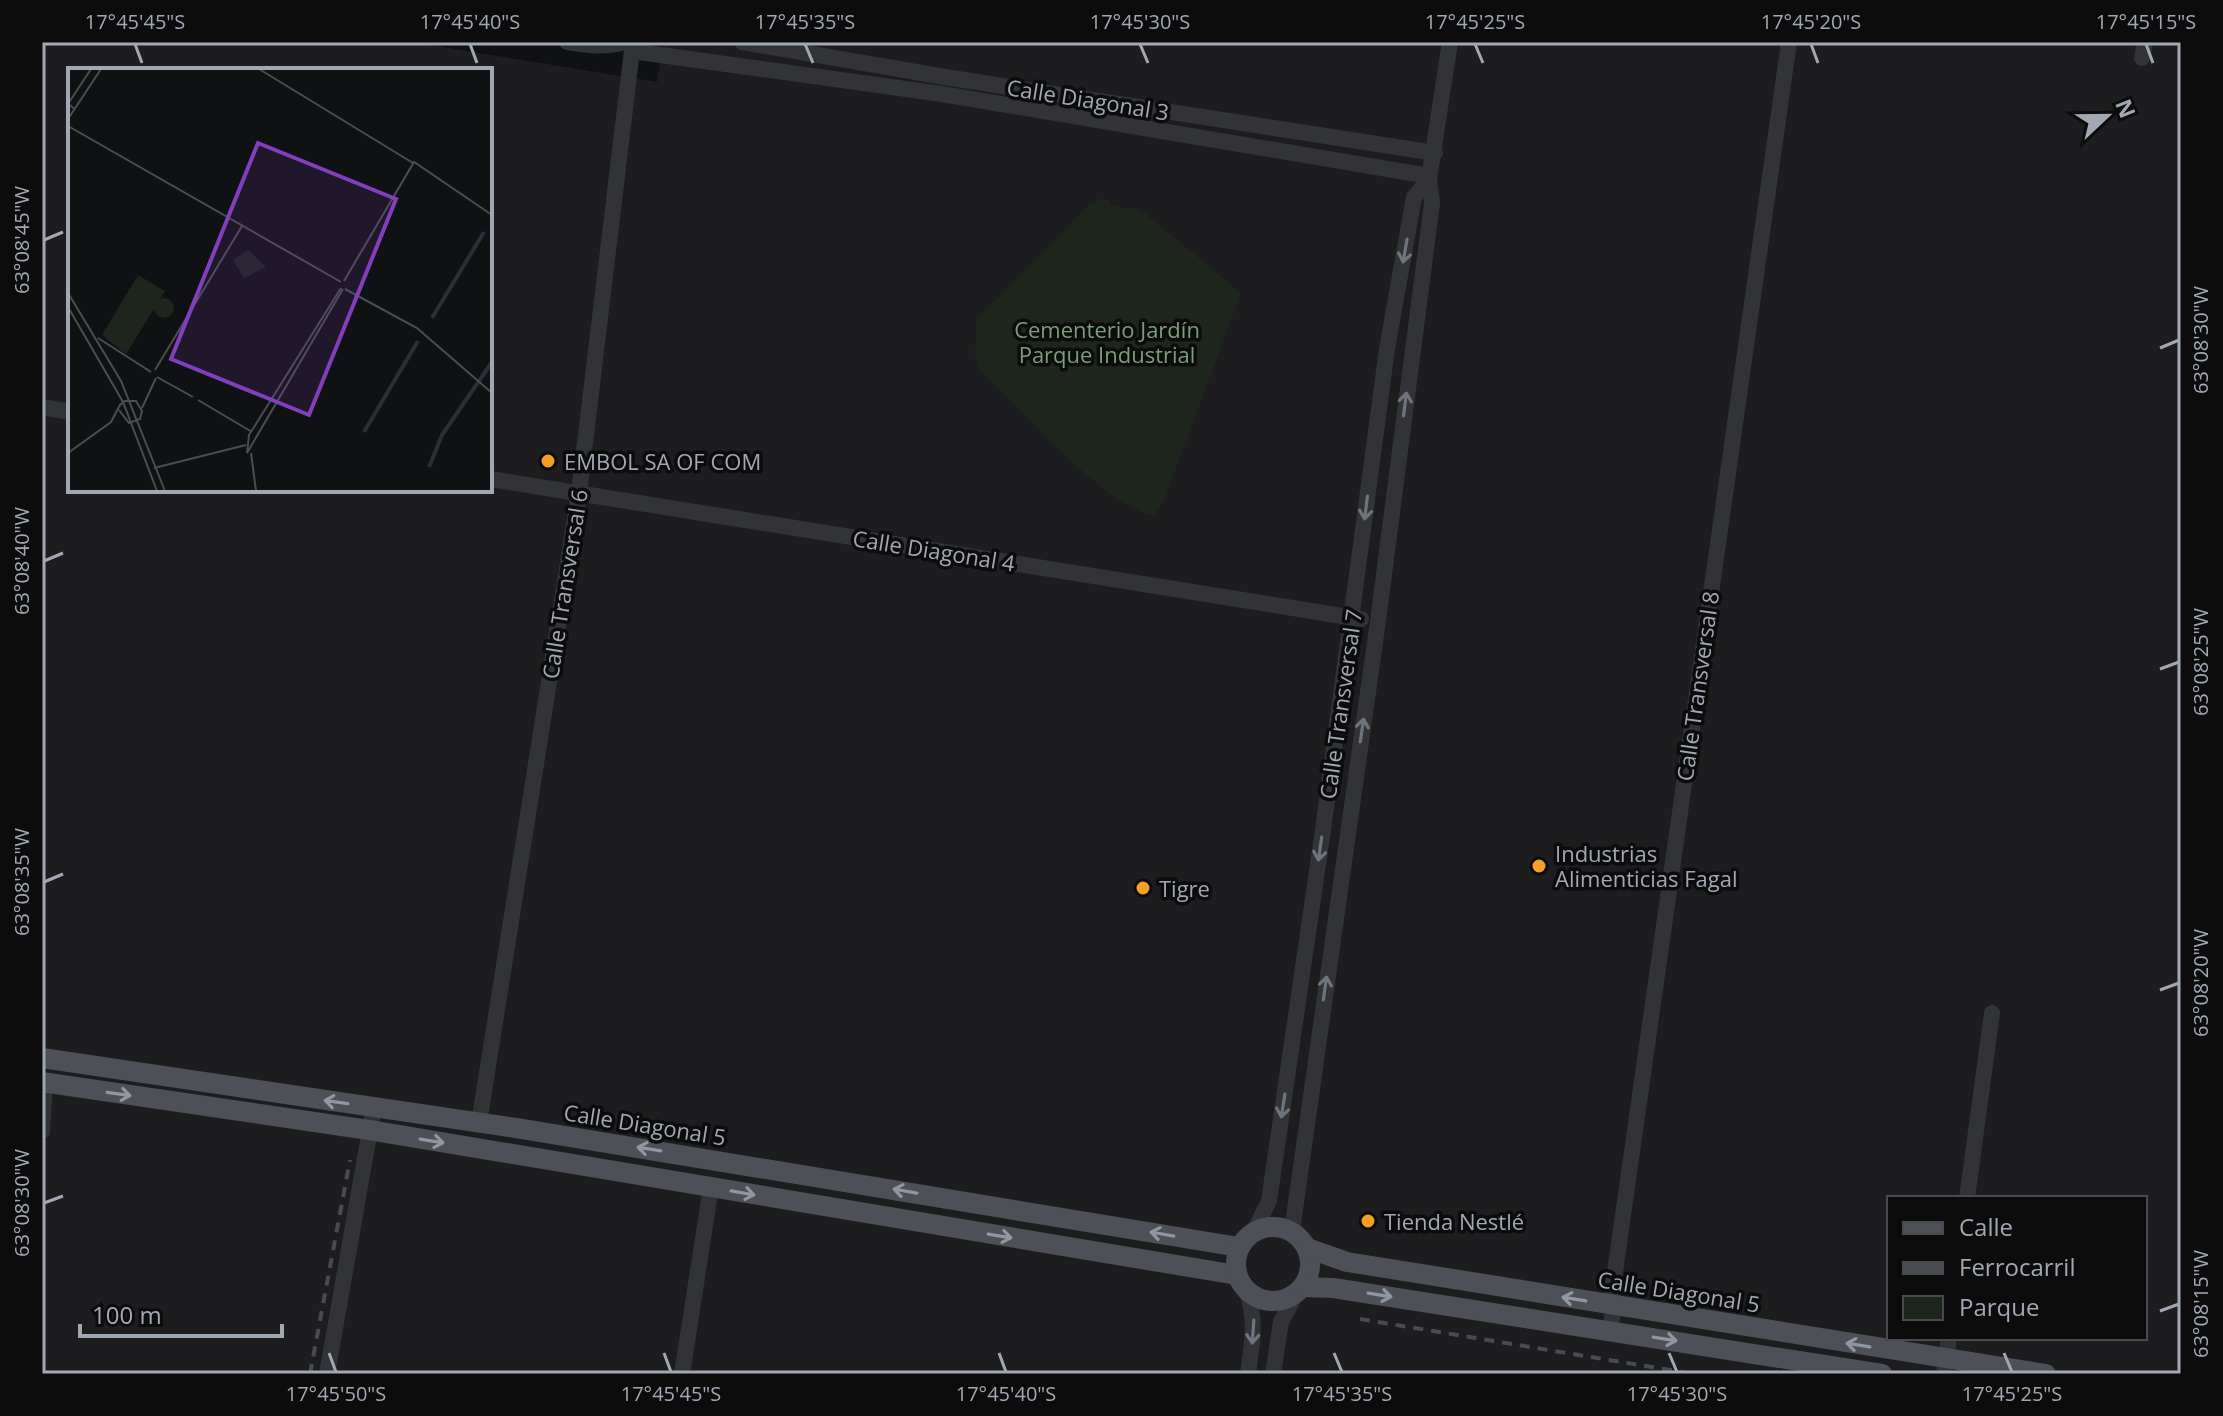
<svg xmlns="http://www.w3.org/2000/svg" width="2223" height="1416" font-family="'Open Sans',sans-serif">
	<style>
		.built { fill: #1d1d1f; fill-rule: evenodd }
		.green { fill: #1d251d }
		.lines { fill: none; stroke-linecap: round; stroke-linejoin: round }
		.minor { stroke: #313337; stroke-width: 16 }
		.major { stroke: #4d5056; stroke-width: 20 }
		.rail { stroke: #484b50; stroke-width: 4; stroke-dasharray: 10 8; stroke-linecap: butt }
		.oneway { stroke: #6f737b }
		.oneway2 { stroke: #9196a0 }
		.ticks { fill: none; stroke: #a2a8b3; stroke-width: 3 }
		.poi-dot { fill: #f39e27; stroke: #0c0c0d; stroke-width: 3 }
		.labels { text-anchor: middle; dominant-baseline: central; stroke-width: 7; stroke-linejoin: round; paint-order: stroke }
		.street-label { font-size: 22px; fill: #a2a8b3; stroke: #0c0c0d }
		.park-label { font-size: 22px; fill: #799f78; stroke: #0c0c0d }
		.poi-label { font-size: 22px; fill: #a2a8b3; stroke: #0c0c0d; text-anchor: start }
		.inset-river { fill: none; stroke: #273036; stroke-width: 4 }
		.inset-road { fill: none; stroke: #4a4d52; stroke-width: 2 }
		.view { fill: #813fbd; fill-opacity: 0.15; stroke: #813fbd; stroke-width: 4 }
		.inset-edge { fill: none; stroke: #a2a8b3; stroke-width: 4 }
		.neatline { fill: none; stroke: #a2a8b3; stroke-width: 3 }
		.ticks-label { font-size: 20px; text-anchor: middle; fill: #a2a8b3 }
	</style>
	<rect width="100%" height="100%" fill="#101112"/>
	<path class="built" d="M42,42h369l246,40 6,-40h1518v1332h-2139zM70,70h420v420h-420zM1889,1198h256v140h-256z"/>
	<path class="green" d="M1096,199l13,1 1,6 30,3 101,84 -77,207 -10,16c-52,-12 -134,-107 -174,-146l-5,-14 1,-36 114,-116 6,-1z"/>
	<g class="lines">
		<g class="minor">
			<path d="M567,42c20,3 38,6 57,0"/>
			<path d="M742,42l203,35 490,76"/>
			<path d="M632,51l310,43 487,82"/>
			<path d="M2142,58l3,-16"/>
			<path d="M42,407l28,5"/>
			<path d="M490,479l871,140"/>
			<path d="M479,1123l100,-630 54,-451"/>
			<path d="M42,1131l3,-48"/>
			<path d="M1967,1198l25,-185"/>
			<path d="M1254,1231l15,-30 54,-371 64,-481 27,-152 15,-18"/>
			<path d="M1292,1231l86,-610 54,-418 -3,-24 21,-137"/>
			<path d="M1246,1290c11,29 6,54 2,84"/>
			<path d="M1610,1330l4,-25 -2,-12 177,-1251"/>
			<path d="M327,1374l47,-267"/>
			<path d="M682,1374l29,-187"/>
			<path d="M1273,1374l8,-52 15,-28"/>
			<path d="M1944,1374l5,-36"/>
		</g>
		<g class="major">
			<path d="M42,1058l474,70 723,119"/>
			<path d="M42,1082l327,48 868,145"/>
			<circle cx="1273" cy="1264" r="37"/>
			<path d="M1307,1248l40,14 699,112"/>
			<path d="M1303,1287l30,1 549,86"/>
		</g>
		<g class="rail">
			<path d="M1360,1319l334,55"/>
			<path d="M310,1374l40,-214"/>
		</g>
	</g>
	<defs><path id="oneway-shaft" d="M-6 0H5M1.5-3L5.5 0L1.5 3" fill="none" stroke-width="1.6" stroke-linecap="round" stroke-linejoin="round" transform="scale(2)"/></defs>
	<g class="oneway">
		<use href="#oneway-shaft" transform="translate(1405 251) rotate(100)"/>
		<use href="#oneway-shaft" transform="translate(1405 404) rotate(-83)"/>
		<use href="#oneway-shaft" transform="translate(1366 508) rotate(97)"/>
		<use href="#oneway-shaft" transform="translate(1362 730) rotate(-82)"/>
		<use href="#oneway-shaft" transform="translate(1320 849) rotate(98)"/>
		<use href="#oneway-shaft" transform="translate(1325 988) rotate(-82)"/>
		<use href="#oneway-shaft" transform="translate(1283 1106) rotate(99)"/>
		<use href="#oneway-shaft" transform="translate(1253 1332) rotate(94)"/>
	</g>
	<g class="oneway2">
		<use href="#oneway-shaft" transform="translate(119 1094) rotate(8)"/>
		<use href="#oneway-shaft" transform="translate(336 1102) rotate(-172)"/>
		<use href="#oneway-shaft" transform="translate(432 1141) rotate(9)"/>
		<use href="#oneway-shaft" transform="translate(649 1149) rotate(-171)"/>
		<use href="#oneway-shaft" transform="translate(905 1191) rotate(-170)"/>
		<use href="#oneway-shaft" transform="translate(743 1193) rotate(10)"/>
		<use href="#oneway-shaft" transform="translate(1162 1234) rotate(-170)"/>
		<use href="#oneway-shaft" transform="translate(1000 1236) rotate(9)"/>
		<use href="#oneway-shaft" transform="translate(1380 1295) rotate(9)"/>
		<use href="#oneway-shaft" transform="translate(1574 1299) rotate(-171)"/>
		<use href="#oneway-shaft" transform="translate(1665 1339) rotate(9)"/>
		<use href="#oneway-shaft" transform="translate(1858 1345) rotate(-171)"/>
	</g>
	<path class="ticks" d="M135,44l7,19M470,44l7,19M805,44l8,19M1140,44l8,19M1475,44l8,19M1811,44l7,19M2146,44l7,19M44,240l19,-8M2160,348l19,-8M44,561l19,-8M2160,669l19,-7M44,882l19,-8M2160,990l19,-7M44,1203l19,-7M2160,1311l19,-7M329,1353l7,19M664,1353l7,19M999,1353l7,19M1334,1353l8,19M1669,1353l8,19M2004,1353l8,19"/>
	<g class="poi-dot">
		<circle cx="548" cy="461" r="8"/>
		<circle cx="1539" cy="866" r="8"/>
		<circle cx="1143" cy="888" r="8"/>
		<circle cx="1368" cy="1221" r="8"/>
	</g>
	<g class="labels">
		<g class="street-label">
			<text transform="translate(1088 99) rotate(9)">Calle Diagonal 3</text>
			<text transform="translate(934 550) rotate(9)">Calle Diagonal 4</text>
			<text transform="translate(564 584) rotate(-81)">Calle Transversal 6</text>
			<text transform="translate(1697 686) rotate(-82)">Calle Transversal 8</text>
			<text transform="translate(1340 704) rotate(-82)">Calle Transversal 7</text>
			<text transform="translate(645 1124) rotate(9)">Calle Diagonal 5</text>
			<text transform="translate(1679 1291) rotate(9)">Calle Diagonal 5</text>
		</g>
		<g class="park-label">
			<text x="1107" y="329">Cementerio Jardín<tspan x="1107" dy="25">Parque Industrial</tspan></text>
		</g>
		<g class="poi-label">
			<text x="564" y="461">EMBOL SA OF COM</text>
			<text x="1555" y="853">Industrias<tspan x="1555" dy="25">Alimenticias Fagal</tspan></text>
			<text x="1159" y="888">Tigre</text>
			<text x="1384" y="1221">Tienda Nestlé</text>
		</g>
	</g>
	<g transform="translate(68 68)">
		<rect width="424" height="424" fill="#101112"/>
		<path d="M180,182l18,17 -22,11 -11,-18zM70,207l27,16 -39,63 -24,-19zM86 240a10 10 0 1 1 20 0a10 10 0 1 1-20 0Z" fill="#1d251d"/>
		<path class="inset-river" d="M364,250l52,-86M296,364l54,-91M361,399l13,-32 50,-73"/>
		<path class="inset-road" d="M191,1l154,94M7,41l-7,-5 23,-35M0,51l33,-50M0,58l273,156M276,213l70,-119 78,53M273,220l-92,147 -2,18 96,-164M277,221l72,39 75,65M0,225l53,88 44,110M0,239l55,95 34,89M30,270l53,34M87,302l87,-144M89,309l36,20M130,332l54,32M74,340l14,-30M0,385l43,-31 9,-17 5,-4h11l6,10 -2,8 -11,4 -10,-13M183,385l5,38M86,400l92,-23"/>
		<path class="view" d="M190,75l138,56 -87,216 -138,-56z"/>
		<rect width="424" height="424" class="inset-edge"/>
	</g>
	<rect width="2223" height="1416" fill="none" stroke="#0c0c0d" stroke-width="88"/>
	<rect x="1887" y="1196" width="260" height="144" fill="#0c0c0d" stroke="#484a4f" stroke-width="2"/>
	<rect x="1903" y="1222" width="40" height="12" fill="#4d5056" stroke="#484a4f" stroke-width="2"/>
	<text x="1959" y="1236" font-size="24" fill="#a2a8b3">Calle</text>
	<rect x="1903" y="1262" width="40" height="12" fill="#484b50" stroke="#484a4f" stroke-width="2"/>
	<text x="1959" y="1276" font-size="24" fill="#a2a8b3">Ferrocarril</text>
	<rect x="1903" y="1296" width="40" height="24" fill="#1d251d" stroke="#484a4f" stroke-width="2"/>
	<text x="1959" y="1316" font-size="24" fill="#a2a8b3">Parque</text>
	<g transform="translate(2107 116) rotate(68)" stroke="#0c0c0d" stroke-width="6" paint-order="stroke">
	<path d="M0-6L14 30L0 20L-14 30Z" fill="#a2a8b3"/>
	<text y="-12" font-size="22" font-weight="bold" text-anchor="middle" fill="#a2a8b3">N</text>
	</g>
	<path d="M80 1324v12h202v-12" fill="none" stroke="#a2a8b3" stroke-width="4"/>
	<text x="92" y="1324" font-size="24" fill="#a2a8b3" stroke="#0c0c0d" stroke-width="6" paint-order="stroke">100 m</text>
	<rect x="44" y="44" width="2135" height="1328" class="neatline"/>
	<g class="ticks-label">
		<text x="135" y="29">17°45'45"S</text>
		<text x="470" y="29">17°45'40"S</text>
		<text x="805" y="29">17°45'35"S</text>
		<text x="1140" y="29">17°45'30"S</text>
		<text x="1475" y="29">17°45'25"S</text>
		<text x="1811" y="29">17°45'20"S</text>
		<text x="2146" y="29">17°45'15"S</text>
		<text transform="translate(22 240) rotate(-90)" y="7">63°08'45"W</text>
		<text transform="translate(2201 340) rotate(-90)" y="7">63°08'30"W</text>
		<text transform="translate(22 561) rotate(-90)" y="7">63°08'40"W</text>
		<text transform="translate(2201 662) rotate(-90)" y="7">63°08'25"W</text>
		<text transform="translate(22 882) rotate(-90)" y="7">63°08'35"W</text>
		<text transform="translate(2201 983) rotate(-90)" y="7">63°08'20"W</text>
		<text transform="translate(22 1203) rotate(-90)" y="7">63°08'30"W</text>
		<text transform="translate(2201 1304) rotate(-90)" y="7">63°08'15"W</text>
		<text x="336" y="1401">17°45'50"S</text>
		<text x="671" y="1401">17°45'45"S</text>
		<text x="1006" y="1401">17°45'40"S</text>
		<text x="1342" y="1401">17°45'35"S</text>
		<text x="1677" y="1401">17°45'30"S</text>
		<text x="2012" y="1401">17°45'25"S</text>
	</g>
</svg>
